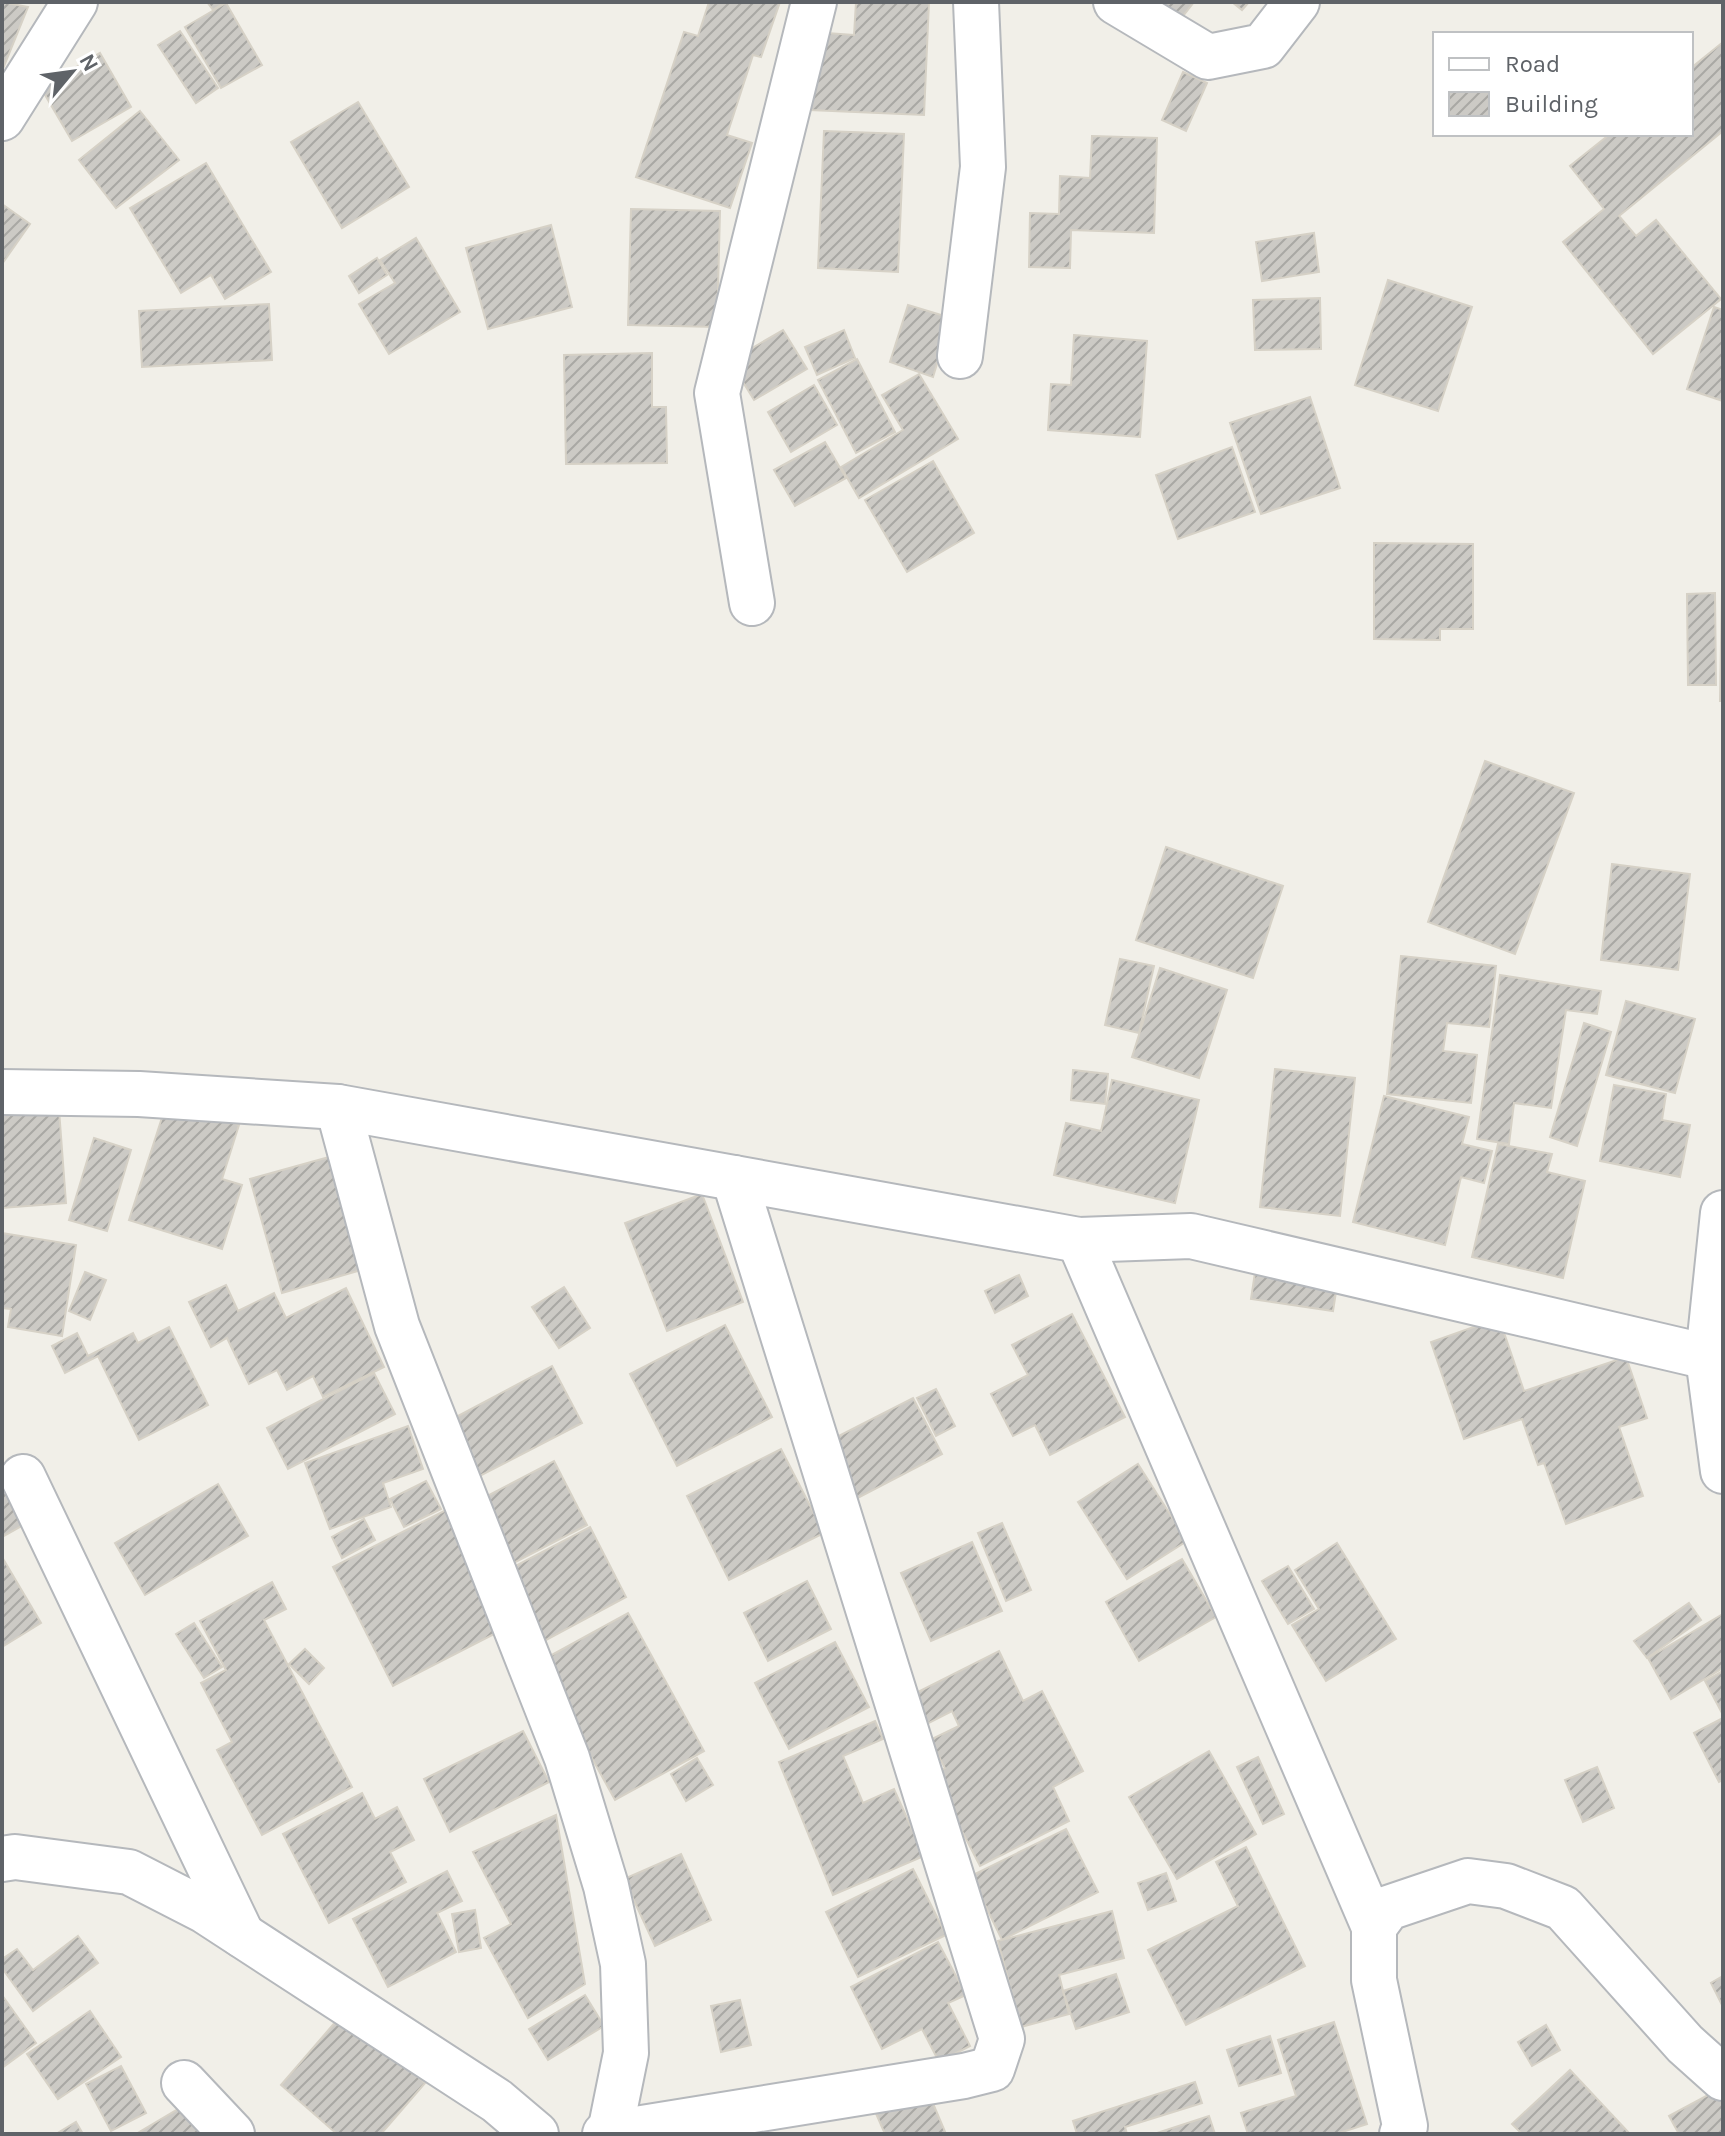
<svg xmlns="http://www.w3.org/2000/svg" width="1725" height="2136" font-family="Karla,sans-serif">
	<style>
		.building { fill: url(#building-hatch); stroke: #d6d1c6; stroke-width: 2 }
		.lines { fill: none; stroke-linecap: round; stroke-linejoin: round }
		.minor-casing { stroke: #b5b8bc; stroke-width: 48 }
		.minor { stroke: #fff; stroke-width: 44 }
	</style>
	<defs>
		<pattern id="building-hatch" width="6" height="6" patternUnits="userSpaceOnUse" patternTransform="scale(2)"><rect width="6" height="6" fill="#cccac5"/><path d="M-1 1l2-2M0 6l6-6M5 7l2-2" fill="none" stroke="#a9a8a4"/></pattern>
	</defs>
	<rect width="100%" height="100%" fill="#f1efe8"/>
	<g class="building">
		<path d="M2,2l26,5 -26,64z"/>
		<path d="M207,2h18l-12,8z"/>
		<path d="M709,2h71l-19,55 -8,-2 -26,80 25,8 -22,65 -94,-31 48,-145 14,4z"/>
		<path d="M856,2h73l-5,113 -114,-5 4,-78 40,3z"/>
		<path d="M1154,2h40l-15,19z"/>
		<path d="M1232,2h17l-7,8z"/>
		<path d="M226,3l36,62 -41,23 -36,-61z"/>
		<path d="M180,31l38,57 -22,15 -38,-58z"/>
		<path d="M1723,42v89l-104,85 17,20 20,-16 65,79 -68,55 -90,-112 41,-33 -34,-43 40,-32h81v-66z"/>
		<path d="M100,53l31,54 -59,34 -31,-53z"/>
		<path d="M1183,72l24,11 -21,48 -24,-11z"/>
		<path d="M358,102l51,85 -67,41 -51,-86z"/>
		<path d="M140,111l39,49 -63,48 -37,-48z"/>
		<path d="M824,131l80,3 -6,138 -80,-4z"/>
		<path d="M1092,136l65,2 -3,95 -83,-3 -1,38 -41,-1 1,-54 29,1 1,-38 30,2z"/>
		<path d="M206,163l65,109 -46,27 -14,-24 -30,18 -51,-85z"/>
		<path d="M2,204l28,20 -28,40z"/>
		<path d="M631,209l89,2 -3,116 -89,-2z"/>
		<path d="M551,225l21,82 -84,22 -22,-81z"/>
		<path d="M1314,233l5,39 -57,9 -6,-39z"/>
		<path d="M416,238l44,74 -71,42 -30,-50 36,-21 -15,-23z"/>
		<path d="M377,258l10,17 -28,18 -10,-17z"/>
		<path d="M1388,280l84,27 -34,104 -83,-26z"/>
		<path d="M1320,298l1,51 -66,1 -2,-50z"/>
		<path d="M269,304l3,56 -130,7 -3,-56z"/>
		<path d="M908,305l43,13 -18,59 -43,-15z"/>
		<path d="M1714,307l9,3v91l-36,-12z"/>
		<path d="M783,330l24,39 -53,31 -24,-39z"/>
		<path d="M844,330l11,28 -38,17 -12,-28z"/>
		<path d="M1074,335l73,6 -7,96 -92,-7 3,-46 20,1z"/>
		<path d="M652,353v54h14l1,56 -101,1 -2,-109z"/>
		<path d="M857,359l38,73 -39,21 -38,-73z"/>
		<path d="M919,374l39,65 -99,59 -18,-31 62,-37 -21,-35z"/>
		<path d="M814,385l23,40 -46,27 -23,-40z"/>
		<path d="M1310,397l30,91 -79,26 -31,-91z"/>
		<path d="M825,442l21,36 -51,28 -21,-36z"/>
		<path d="M1232,447l23,65 -77,27 -22,-64z"/>
		<path d="M933,461l41,72 -67,39 -42,-72z"/>
		<path d="M1374,543l99,1v85h-33v11l-66,-1z"/>
		<path d="M1722,587h1v114h-3z"/>
		<path d="M1715,593l1,92h-28l-1,-91z"/>
		<path d="M1485,761l89,32 -59,161 -87,-32z"/>
		<path d="M1166,847l117,39 -30,92 -117,-38z"/>
		<path d="M1612,864l78,10 -12,96 -77,-10z"/>
		<path d="M1401,956l95,10 -7,61 -42,-4 -4,28 34,4 -6,48 -84,-9z"/>
		<path d="M1120,959l34,7 -15,67 -34,-8z"/>
		<path d="M1160,968l67,22 -28,88 -67,-21z"/>
		<path d="M1500,975l101,16 -4,23 -31,-4 -15,98 -37,-5 -5,41 -32,-5z"/>
		<path d="M1626,1001l69,18 -20,74 -69,-18z"/>
		<path d="M1584,1023l27,9 -34,114 -27,-9z"/>
		<path d="M1275,1069l80,9 -15,138 -80,-9z"/>
		<path d="M1073,1070l35,4 -3,30 -34,-4z"/>
		<path d="M1112,1080l87,20 -24,103 -121,-28 12,-52 35,8z"/>
		<path d="M1614,1085l52,9 -4,26 28,5 -10,52 -80,-16z"/>
		<path d="M58,1096l8,107 -64,5v-108z"/>
		<path d="M1384,1096l85,21 -7,27 30,7 -8,32 -23,-6 -16,68 -92,-23z"/>
		<path d="M167,1102l72,23 -17,54 20,6 -20,64 -93,-29z"/>
		<path d="M94,1138l37,12 -24,81 -38,-11z"/>
		<path d="M1498,1144l54,10 -5,18 38,9 -22,97 -91,-21z"/>
		<path d="M329,1157l32,113 -79,23 -32,-114z"/>
		<path d="M702,1194l41,108 -76,29 -42,-108z"/>
		<path d="M2,1233l74,12 -14,91 -54,-9 3,-18 -9,-1z"/>
		<path d="M1256,1266l82,13 -5,32 -82,-12z"/>
		<path d="M85,1272l21,8 -16,40 -21,-9z"/>
		<path d="M1019,1275l9,21 -33,17 -10,-22z"/>
		<path d="M226,1285l12,26 36,-18 12,25 60,-30 38,79 -61,30 -10,-21 -26,14 -10,-20 -28,14 -22,-46 -16,9 -22,-45z"/>
		<path d="M564,1287l26,41 -31,20 -27,-41z"/>
		<path d="M1072,1314l53,103 -75,38 -15,-30 -22,11 -22,-42 37,-19 -16,-30z"/>
		<path d="M1499,1318l25,73 102,-34 21,61 -28,9 24,69 -77,28 -22,-61 -6,2 -16,-46 -58,20 -33,-97z"/>
		<path d="M725,1325l47,92 -95,49 -47,-92z"/>
		<path d="M169,1327l39,78 -69,35 -41,-84 -33,17 -13,-27 25,-13 11,23 45,-23 5,10z"/>
		<path d="M552,1366l30,57 -112,58 -29,-56z"/>
		<path d="M374,1373l21,41 -107,55 -21,-41z"/>
		<path d="M936,1389l19,37 -19,10 -19,-38z"/>
		<path d="M913,1398l29,56 -88,46 -29,-57z"/>
		<path d="M408,1426l15,43 -40,14 8,24 -61,22 -25,-66z"/>
		<path d="M781,1449l43,84 -95,47 -42,-84z"/>
		<path d="M554,1461l33,64 -83,43 -34,-63z"/>
		<path d="M1138,1464l49,77 -60,38 -49,-77z"/>
		<path d="M2,1478l25,45 -25,14z"/>
		<path d="M426,1481l15,28 -37,18 -14,-28z"/>
		<path d="M218,1484l30,52 -103,59 -30,-52z"/>
		<path d="M448,1509l52,122 -107,55 -60,-119z"/>
		<path d="M364,1519l11,21 -33,18 -10,-21z"/>
		<path d="M1002,1523l29,67 -25,11 -28,-68z"/>
		<path d="M590,1527l36,70 -89,48 -37,-71z"/>
		<path d="M972,1542l30,69 -71,30 -30,-68z"/>
		<path d="M1337,1543l59,96 -70,42 -34,-56 27,-16 -24,-39z"/>
		<path d="M2,1557l39,66 -39,24z"/>
		<path d="M1182,1559l34,58 -77,44 -33,-59z"/>
		<path d="M1288,1566l26,43 -26,15 -26,-43z"/>
		<path d="M807,1581l24,48 -63,32 -24,-48z"/>
		<path d="M272,1582l14,27 -22,11 88,167 -90,48 -45,-85 15,-8 -31,-59 25,-13 -26,-49z"/>
		<path d="M1689,1603l12,17 -54,38 -13,-17z"/>
		<path d="M628,1613l76,138 -89,49 -76,-138z"/>
		<path d="M1723,1614v54l-52,31 -23,-41z"/>
		<path d="M194,1623l28,44 -18,11 -28,-44z"/>
		<path d="M835,1642l34,65 -80,42 -34,-66z"/>
		<path d="M305,1649l19,19 -15,16 -20,-20z"/>
		<path d="M999,1651l24,50 19,-10 41,80 -30,16 16,34 -89,45 -47,-91 12,-7 -15,-28 29,-14 -7,-15 -29,15 -15,-29z"/>
		<path d="M1723,1671v44l-18,-34z"/>
		<path d="M1723,1718v62l-4,2 -25,-49z"/>
		<path d="M875,1721l8,18 -40,17 20,47 31,-14 30,67 -91,39 -54,-133z"/>
		<path d="M523,1731l26,51 -99,50 -26,-53z"/>
		<path d="M1209,1751l47,83 -79,45 -48,-82z"/>
		<path d="M1258,1757l26,57 -21,10 -26,-57z"/>
		<path d="M697,1758l16,27 -27,16 -15,-27z"/>
		<path d="M1597,1767l17,41 -31,14 -18,-42z"/>
		<path d="M362,1793l13,26 22,-12 17,33 -24,12 16,30 -77,41 -46,-89z"/>
		<path d="M556,1815l29,169 -57,34 -44,-80 27,-14 -38,-72z"/>
		<path d="M1066,1829l32,63 -96,48 -31,-64z"/>
		<path d="M1246,1847l59,119 -119,59 -38,-75 90,-44 -22,-44z"/>
		<path d="M681,1854l30,66 -56,26 -31,-67z"/>
		<path d="M913,1869l33,66 -88,42 -32,-65z"/>
		<path d="M447,1871l15,30 -25,12 19,39 -68,35 -35,-68z"/>
		<path d="M1166,1873l10,28 -28,9 -10,-27z"/>
		<path d="M475,1910l6,38 -22,4 -7,-38z"/>
		<path d="M1112,1911l12,47 -65,17 10,39 -48,13 -23,-86z"/>
		<path d="M78,1936l20,27 -65,48 -31,-43v-9l15,-10 16,21z"/>
		<path d="M938,1942l28,53 -18,8 22,43 -31,16 -17,-33 -40,20 -31,-62z"/>
		<path d="M1116,1974l13,38 -53,17 -13,-38z"/>
		<path d="M1723,1976v31l-12,-24z"/>
		<path d="M2,1995l34,48 -34,25z"/>
		<path d="M585,1995l19,31 -56,34 -19,-31z"/>
		<path d="M740,2000l11,45 -30,7 -10,-46z"/>
		<path d="M90,2011l31,46 -63,42 -31,-45z"/>
		<path d="M344,2012l81,71 -44,51h-44l-56,-49z"/>
		<path d="M1334,2022l33,102 -31,10h-88l-7,-21 55,-17 -18,-56z"/>
		<path d="M1546,2025l14,25 -28,16 -14,-24z"/>
		<path d="M1270,2036l11,37 -42,13 -12,-36z"/>
		<path d="M121,2066l25,47 -35,18 -25,-47z"/>
		<path d="M1570,2070l60,64h-108l-10,-10z"/>
		<path d="M1195,2082l7,21 -77,24 2,7h-50l-4,-13z"/>
		<path d="M926,2087l20,47h-61l-11,-25z"/>
		<path d="M1719,2089l4,8v37h-44l-10,-18z"/>
		<path d="M185,2105l16,29h-65z"/>
		<path d="M1209,2116l6,18h-61z"/>
		<path d="M76,2122l7,12h-27z"/>
	</g>
	<g class="lines">
		<g class="minor-casing">
			<g id="minor">
				<path d="M1116,2l92,55 55,-11 34,-44"/>
				<path d="M2,118l73,-116"/>
				<path d="M960,356l23,-189 -7,-165"/>
				<path d="M752,603l-35,-210 97,-391"/>
				<path d="M2,1092l137,2 199,13 741,133 112,-4 517,121"/>
				<path d="M338,1107l59,219 170,432 39,128 17,78 3,89 -16,79"/>
				<path d="M1723,1213l-15,144 15,114"/>
				<path d="M1079,1240l295,687"/>
				<path d="M23,1477l219,458"/>
				<path d="M2,1859l13,-2 114,15 76,39 292,190 39,33"/>
				<path d="M184,2083l48,51"/>
				<path d="M605,2134l359,-58 28,-7 10,-30 -268,-861"/>
				<path d="M1402,2134l3,-8 -31,-146v-53l14,-19 80,-27 38,5 57,22 122,136 38,34"/>
			</g>
		</g>
		<use href="#minor" class="minor"/>
	</g>
	<rect width="1725" height="2136" fill="none" stroke="#5f6368" stroke-width="8"/>
	<rect x="1433" y="32" width="260" height="104" fill="#ffffff" stroke="#bfc1c3" stroke-width="2"/>
	<rect x="1449" y="58" width="40" height="12" fill="#ffffff" stroke="#bfc1c3" stroke-width="2"/>
	<text x="1505" y="72" font-size="24" fill="#5f6368">Road</text>
	<rect x="1449" y="92" width="40" height="24" fill="url(#building-hatch)" stroke="#bfc1c3" stroke-width="2"/>
	<text x="1505" y="112" font-size="24" fill="#5f6368">Building</text>
	<g transform="translate(72 72) rotate(61)" stroke="#ffffff" stroke-width="6" paint-order="stroke">
	<path d="M0-6L14 30L0 20L-14 30Z" fill="#5f6368"/>
	<text y="-12" font-size="22" font-weight="bold" text-anchor="middle" fill="#5f6368">N</text>
	</g>
</svg>
